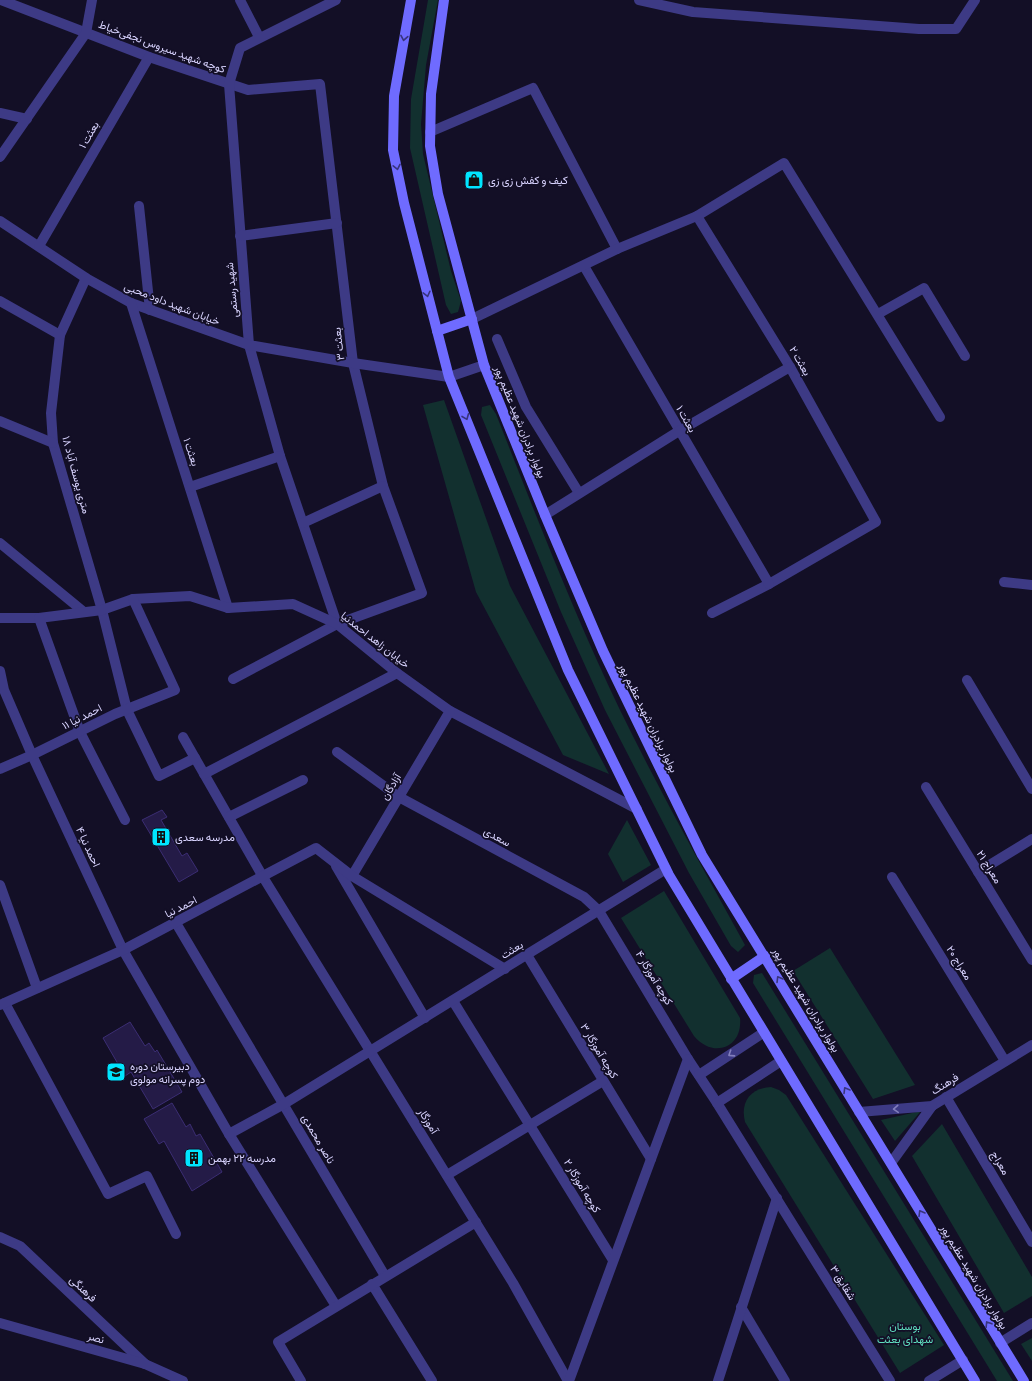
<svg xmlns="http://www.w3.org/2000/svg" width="1032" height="1381" font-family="'Source Sans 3',Vazirmatn,sans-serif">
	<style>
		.green { fill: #12302f }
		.building { fill: #241b47; stroke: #3b2d73 }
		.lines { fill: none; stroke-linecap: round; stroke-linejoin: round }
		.street { stroke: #3d3a85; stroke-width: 10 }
		.secondary { stroke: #6f6bff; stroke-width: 10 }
		.oneway { stroke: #38347d }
		.oneway2 { stroke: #837fbc }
		.labels { text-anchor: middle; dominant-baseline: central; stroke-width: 3.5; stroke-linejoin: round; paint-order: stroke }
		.street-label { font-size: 11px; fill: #d9d4ff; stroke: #130f26 }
		.poi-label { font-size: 11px; fill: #d9d4ff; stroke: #130f26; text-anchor: start }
		.park-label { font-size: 11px; fill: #5fe0c0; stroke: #130f26 }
	</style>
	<rect width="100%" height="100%" fill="#130f26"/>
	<g class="green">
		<path d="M428,0h10l-12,65 -5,59 2,30 28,117 10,30 -3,11 -7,2 -5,-9 -36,-157 1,-49z"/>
		<path d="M444,400l66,186 99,188 -46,-19 -87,-163 -53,-187z"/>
		<path d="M490,405l6,9c39,99 78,200 124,296 39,80 82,157 125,235l-7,7 -7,-6 -42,-73 -84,-163 -44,-98 -80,-197 1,-8z"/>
		<path d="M627,820l24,45 -28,17 -15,-28z"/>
		<path d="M664,891l76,127c3,30 -27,41 -46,18l-73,-118z"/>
		<path d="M830,948l85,137 -42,14 -80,-128z"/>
		<path d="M762,973l251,408h-16l-244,-398 1,-8z"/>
		<path d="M771,1087l8,3 7,5 158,250 -44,28 -155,-251c-5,-20 5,-34 26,-35z"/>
		<path d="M921,1111l-26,30 -14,-21z"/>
		<path d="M942,1124l90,153v19l-28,17 -92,-157z"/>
		<path d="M1032,1338v23l-11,-17z"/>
	</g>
	<g class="building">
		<path d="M162,810l5,7 -6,3 21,36 5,-3 11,18 -19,11 -37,-62z"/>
		<path d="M130,1022l15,24 4,-3 6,9 2,-2 25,42 -29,17 -22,-37 -6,4 -22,-38z"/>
		<path d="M172,1103l14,24 4,-3 6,12 4,-2 22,38 -30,19 -28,-50 -5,3 -15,-25z"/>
	</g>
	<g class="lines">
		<g class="street">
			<path d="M1,0l148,57 99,33 72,-6 33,279 30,123 39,107 -85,31 -104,55"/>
			<path d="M240,0l19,37"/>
			<path d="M336,0l-96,48 -11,36 20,261 31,111 57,168"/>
			<path d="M639,0l54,12 226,17h37l19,-29"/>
			<path d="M0,113l27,6"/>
			<path d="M430,132l103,-44 84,161"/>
			<path d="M0,157l86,-124 6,-33"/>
			<path d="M139,206l11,104"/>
			<path d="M697,216l93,151 86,155 -107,62 -57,29"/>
			<path d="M0,221l86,57 45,25 118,42 104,18 96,14 35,-12"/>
			<path d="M240,236l97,-13"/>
			<path d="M39,246l110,-189"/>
			<path d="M584,266l185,318"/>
			<path d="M86,278l-26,57 -9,78 2,30 49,167 25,100 32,66 36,-18"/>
			<path d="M0,301l60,34"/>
			<path d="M131,303l97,305"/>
			<path d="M878,314l46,-26 41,68"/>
			<path d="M472,319l145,-70 80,-33 87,-53 156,254"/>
			<path d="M497,339l29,68 53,86"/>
			<path d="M0,421l53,22"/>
			<path d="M190,487l90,-31"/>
			<path d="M545,515l134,-84 111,-64"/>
			<path d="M303,523l80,-37"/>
			<path d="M0,543l84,69"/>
			<path d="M1004,582l28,3"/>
			<path d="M0,618h39l63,-8 31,-11 57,-3 38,12 65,-4 44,20 60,49 53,38 187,98"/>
			<path d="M39,618l41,114 45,88"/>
			<path d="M0,671l4,19 28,65 91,195 106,184 107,172"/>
			<path d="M967,680l65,109"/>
			<path d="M183,737l80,140 250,406 55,98"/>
			<path d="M337,752l62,45 185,100 15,14 89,148 29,44 173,278"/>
			<path d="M0,769l32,-14 83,-41 60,-24 -42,-91"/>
			<path d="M204,774l193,-101"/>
			<path d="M926,787l106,173"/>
			<path d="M229,817l74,-37"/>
			<path d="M336,866l89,152"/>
			<path d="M978,872l54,-33"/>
			<path d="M352,876l98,-165"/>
			<path d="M892,877l113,184"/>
			<path d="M0,885l37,103"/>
			<path d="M176,923l209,353"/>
			<path d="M527,955l124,204"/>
			<path d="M453,1001l160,259"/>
			<path d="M5,1003l103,191 39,-18 29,58"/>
			<path d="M0,1005l123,-55 193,-102 36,28 153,93"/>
			<path d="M699,1075l64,-42"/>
			<path d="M946,1097l86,145"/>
			<path d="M717,1103l64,-42"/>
			<path d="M859,1112l73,-6 100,-61"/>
			<path d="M229,1134l55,-30 382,-235"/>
			<path d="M891,1163l41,-57"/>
			<path d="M447,1175l156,-94"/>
			<path d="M0,1237l20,9 125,118"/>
			<path d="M372,1284l60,97"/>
			<path d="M741,1307l44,74"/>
			<path d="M0,1323l145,41 38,17"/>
			<path d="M1000,1343l32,-20"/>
			<path d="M301,1381l-23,-39 198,-120"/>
			<path d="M569,1381l119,-322"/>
			<path d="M718,1381l59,-183"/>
			<path d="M929,1381l34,-21"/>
		</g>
		<g class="secondary">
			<path d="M411,0l-17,96 -1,54 11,53 45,174 119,293 101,205 306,506"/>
			<path d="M444,0l-13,94 -1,52 8,48 46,171 61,150 58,136 99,204 322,526"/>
			<path d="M437,331l35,-12"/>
			<path d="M731,979l34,-23"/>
		</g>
	</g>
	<defs><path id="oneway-chevron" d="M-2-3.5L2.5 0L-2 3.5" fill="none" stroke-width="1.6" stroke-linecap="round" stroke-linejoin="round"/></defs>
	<g class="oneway">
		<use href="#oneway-chevron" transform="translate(404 38) rotate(100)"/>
		<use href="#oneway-chevron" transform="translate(397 167) rotate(78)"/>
		<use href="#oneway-chevron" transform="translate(427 294) rotate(76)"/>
		<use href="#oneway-chevron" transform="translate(466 417) rotate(68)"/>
		<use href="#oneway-chevron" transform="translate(779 979) rotate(-121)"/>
		<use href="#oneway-chevron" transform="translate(846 1090) rotate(-121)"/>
		<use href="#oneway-chevron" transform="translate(921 1213) rotate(-121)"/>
		<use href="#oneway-chevron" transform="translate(988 1324) rotate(-122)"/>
	</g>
	<g class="oneway2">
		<use href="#oneway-chevron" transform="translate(731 1054) rotate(147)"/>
		<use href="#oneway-chevron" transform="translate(896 1109) rotate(176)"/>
	</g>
	<defs>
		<g id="shop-square" transform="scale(1)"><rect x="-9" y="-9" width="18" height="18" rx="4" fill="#00e5ff" stroke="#130f26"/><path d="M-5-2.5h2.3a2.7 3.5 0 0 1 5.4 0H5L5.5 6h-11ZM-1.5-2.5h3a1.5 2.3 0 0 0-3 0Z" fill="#111"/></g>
		<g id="building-square" transform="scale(1)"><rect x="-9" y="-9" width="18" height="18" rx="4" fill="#00e5ff" stroke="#130f26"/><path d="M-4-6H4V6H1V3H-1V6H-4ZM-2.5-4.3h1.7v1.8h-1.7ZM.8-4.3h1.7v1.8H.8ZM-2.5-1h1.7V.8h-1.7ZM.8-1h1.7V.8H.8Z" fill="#111"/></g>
		<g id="school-square" transform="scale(1)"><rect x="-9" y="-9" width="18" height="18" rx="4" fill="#00e5ff" stroke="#130f26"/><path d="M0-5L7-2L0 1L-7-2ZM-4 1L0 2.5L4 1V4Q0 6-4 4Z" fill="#111"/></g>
	</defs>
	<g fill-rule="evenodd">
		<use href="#shop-square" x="474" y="180"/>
		<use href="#building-square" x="161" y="837"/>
		<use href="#school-square" x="116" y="1072"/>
		<use href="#building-square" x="194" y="1158"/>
	</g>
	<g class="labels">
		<g class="street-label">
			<text transform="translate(162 47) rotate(20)">کوچه شهید سیروس نجفی‌خیاط</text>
			<text transform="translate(89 135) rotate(-60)">بعثت ۱</text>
			<text transform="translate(232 290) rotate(-95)">شهید رستمی</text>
			<text transform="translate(172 304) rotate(21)">خیابان شهید داود محبی</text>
			<text transform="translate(339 344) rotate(-97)">بعثت ۳</text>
			<text transform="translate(800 361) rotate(60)">بعثت ۲</text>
			<text transform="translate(686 419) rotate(60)">بعثت ۱</text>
			<text transform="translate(520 422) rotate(68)">بولوار برادران شهید عظیم‌ پور</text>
			<text transform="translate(191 452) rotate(72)">بعثت ۱</text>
			<text transform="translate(76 475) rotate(75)">۱۸ متری یوسف آباد</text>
			<text transform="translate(375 640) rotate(38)">خیابان زاهد احمدنیا</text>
			<text transform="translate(82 717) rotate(-27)">احمد نیا ۱۱</text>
			<text transform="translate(648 718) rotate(64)">بولوار برادران شهید عظیم‌ پور</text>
			<text transform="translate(391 787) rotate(-59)">آزادگان</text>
			<text transform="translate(497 837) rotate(29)">سعدی</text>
			<text transform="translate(88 847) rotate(65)">احمد نیا ۴</text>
			<text transform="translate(989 867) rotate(58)">معراج ۲۱</text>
			<text transform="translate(181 907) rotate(-27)">احمد نیا</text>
			<text transform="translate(512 950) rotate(-32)">بعثت</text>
			<text transform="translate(959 963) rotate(58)">معراج ۲۰</text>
			<text transform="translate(654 978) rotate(59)">کوچه آموزگار ۴</text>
			<text transform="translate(806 1000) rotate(59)">بولوار برادران شهید عظیم‌ پور</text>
			<text transform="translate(599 1051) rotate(59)">کوچه آموزگار ۳</text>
			<text transform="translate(945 1084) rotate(-32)">فرهنگ</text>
			<text transform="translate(428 1121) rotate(58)">آموزگار</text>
			<text transform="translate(318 1139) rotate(60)">ناصر محمدی</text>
			<text transform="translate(1000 1163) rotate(59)">معراج</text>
			<text transform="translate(582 1186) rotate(59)">کوچه آموزگار ۲</text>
			<text transform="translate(974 1277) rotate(59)">بولوار برادران شهید عظیم‌ پور</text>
			<text transform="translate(843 1283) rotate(58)">شقایق ۳</text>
			<text transform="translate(83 1289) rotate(43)">فرهنگی</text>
			<text transform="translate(96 1338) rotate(16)">نصر</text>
		</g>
		<g class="poi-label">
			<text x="488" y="180">کیف و کفش زی زی</text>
			<text x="175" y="837">مدرسه سعدی</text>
			<text x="130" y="1066">دبیرستان دوره<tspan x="130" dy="13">دوم پسرانه مولوی</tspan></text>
			<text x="208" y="1158">مدرسه ۲۲ بهمن</text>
		</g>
		<g class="park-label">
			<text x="905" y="1326">بوستان<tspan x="905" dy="13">شهدای بعثت</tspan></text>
		</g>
	</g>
</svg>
